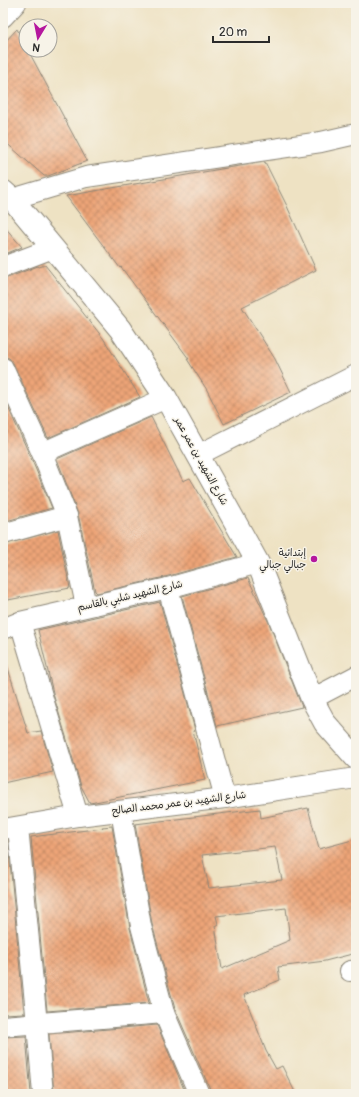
<svg xmlns="http://www.w3.org/2000/svg" width="359" height="1097" font-family="Pangolin,'Playpen Sans Arabic',sans-serif">
	<style>
		.building { fill: url(#building-cross-hatch); fill-rule: evenodd }
		.lines { fill: none; stroke-linecap: round; stroke-linejoin: round }
		.minor-casing { stroke: #8c8677; stroke-width: 22 }
		.tertiary-casing { stroke: #8c8677; stroke-width: 24 }
		.minor { stroke: #fff; stroke-width: 20 }
		.tertiary { stroke: #fff; stroke-width: 22 }
		.poi-dot { fill: #b5179e; stroke: #f7f3e8; stroke-width: 1.5 }
		.labels { text-anchor: middle; dominant-baseline: central; stroke-width: 3; stroke-linejoin: round; paint-order: stroke }
		.street-label { font-size: 10px; fill: #2b2b2b; stroke: #f7f3e8 }
		.poi-label { font-size: 10px; fill: #2b2b2b; stroke: #f7f3e8; text-anchor: end }
	</style>
	<defs>
		<pattern id="building-cross-hatch" width="8" height="8" patternUnits="userSpaceOnUse"><rect width="8" height="8" fill="#eda477"/><path d="M0 0l8 8M0 8l8-8" fill="none" stroke="#c08662"/></pattern>
	</defs>
	<rect width="100%" height="100%" fill="#f7f3e8"/>
	<filter id="ink" filterUnits="userSpaceOnUse"><feTurbulence type="fractalNoise" baseFrequency=".025" numOctaves="2"/><feDisplacementMap in="SourceGraphic" scale="8" xChannelSelector="R" yChannelSelector="G"/><feConvolveMatrix kernelMatrix="1 2 1 2 8 2 1 2 1" color-interpolation-filters="sRGB"/></filter>
	<filter id="wash" filterUnits="userSpaceOnUse"><feTurbulence type="fractalNoise" baseFrequency=".012" numOctaves="4" result="noise"/><feDisplacementMap in="SourceGraphic" scale="16" xChannelSelector="R" yChannelSelector="G"/><feGaussianBlur stdDeviation="0.9" result="paint"/><feColorMatrix in="noise" values="0 0 0 0 0 0 0 0 0 0 0 0 0 0 0 0 0 1.4 0 .05"/><feComposite in="paint" operator="in"/></filter>
	<g filter="url(#wash)">
		<rect width="100%" height="100%" fill="#eee2c3"/>
		<g id="blocks">
			<g class="building">
				<path d="M17,29l9,17v4h2l59,111 -39,15h-4l-41,-36v-96z"/>
				<path d="M265,162l21,42 30,66 -74,37 33,52 16,33 -67,32 -17,-34 -20,-31h2l-68,-92 -1,1 -54,-72 155,-27z"/>
				<path d="M3,225l19,22 -19,8z"/>
				<path d="M45,265l58,73 37,59 -92,41 -35,-75 -4,-5 -6,-1v-79h4l31,-12 1,1z"/>
				<path d="M3,396l28,62 21,50 -49,14z"/>
				<path d="M151,417l32,64 7,-3 47,79 -72,20 -68,16 -2,-2 -17,-77 -21,-55z"/>
				<path d="M58,530l12,58 -67,13v-56z"/>
				<path d="M248,578l21,45 33,84 -85,19 -35,-130z"/>
				<path d="M160,602l35,128 -2,1 12,49 -115,23 -9,-17 -27,-89 -16,-67z"/>
				<path d="M7,665l21,68 13,-2 12,41 -50,11v-117z"/>
				<path d="M308,808l11,41 37,-10v114l-31,8 -47,6 2,13 -36,15 22,56 10,18 6,-3 14,28h-86v-5l-35,-80 -23,-85 -17,-100 125,-15 1,9zM275,847l7,33 -73,8 -7,-33zM286,908l4,32 -68,29 -7,-43 3,-2 -2,-8z"/>
				<path d="M112,826l18,102 19,75 -102,8 -16,-174 72,-9 -1,-1z"/>
				<path d="M3,840h5l16,173 -21,1z"/>
				<path d="M157,1025l29,69h-132l-5,-60z"/>
				<path d="M26,1036l5,58h-28v-57z"/>
			</g>
		</g>
	</g>
	<g filter="url(#ink)">
		<use href="#blocks" fill-opacity="0" stroke="#8c8677" stroke-width="1"/>
		<g class="lines">
			<g class="minor-casing">
				<g id="minor">
					<path d="M3,17l13,-14"/>
					<path d="M12,199l74,-22 235,-35 35,-8"/>
					<path d="M3,267l50,-19"/>
					<path d="M3,368l39,85 25,63 19,90"/>
					<path d="M42,453l124,-55"/>
					<path d="M198,455l158,-80"/>
					<path d="M3,534l64,-18"/>
					<path d="M168,588l57,210"/>
					<path d="M20,622l58,194"/>
					<path d="M3,629l17,-7 148,-34 90,-25"/>
					<path d="M312,699l44,-23"/>
					<path d="M121,811l20,115 23,87 35,81"/>
					<path d="M18,827l19,197 6,70"/>
					<path d="M3,829l75,-13 147,-18 131,-20"/>
					<path d="M350,971l6,-1"/>
					<path d="M3,1026l161,-13"/>
				</g>
			</g>
			<g class="tertiary-casing">
				<path id="tertiary" d="M3,191l9,8 41,49 67,81 46,69 92,165 54,136 13,24 31,35"/>
			</g>
			<use href="#minor" class="minor"/>
			<use href="#tertiary" class="tertiary"/>
		</g>
	</g>
	<circle class="poi-dot" cx="314" cy="559" r="4"/>
	<g class="labels">
		<g class="street-label">
			<text transform="translate(201 461) rotate(61)">شارع الشهيد بن عمر عمر</text>
			<text transform="translate(130 596) rotate(-13)">شارع الشهيد شلبي بالقاسم</text>
			<text transform="translate(179 803) rotate(-7)">شارع الشهيد بن عمر محمد الصالح</text>
		</g>
		<g class="poi-label">
			<text x="306" y="553">إبتدائية<tspan x="306" dy="12">جبالي جبالي</tspan></text>
		</g>
	</g>
	<rect width="359" height="1097" fill="none" stroke="#f7f3e8" stroke-width="16"/>
	<g transform="translate(38 38) rotate(190)"><circle r="19" fill="#f7f3e8" stroke="#a5a39c"/>
	<path d="M0-3L7 15L0 10L-7 15Z" fill="#b5179e"/>
	<text y="-6" font-size="11" font-weight="bold" text-anchor="middle" fill="#2b2b2b">N</text>
	</g>
	<path d="M213 36v6h56v-6" fill="none" stroke="#2b2b2b" stroke-width="2"/>
	<text x="219" y="36" font-size="12" fill="#2b2b2b" stroke="#f7f3e8" stroke-width="3" paint-order="stroke">20 m</text>
</svg>
